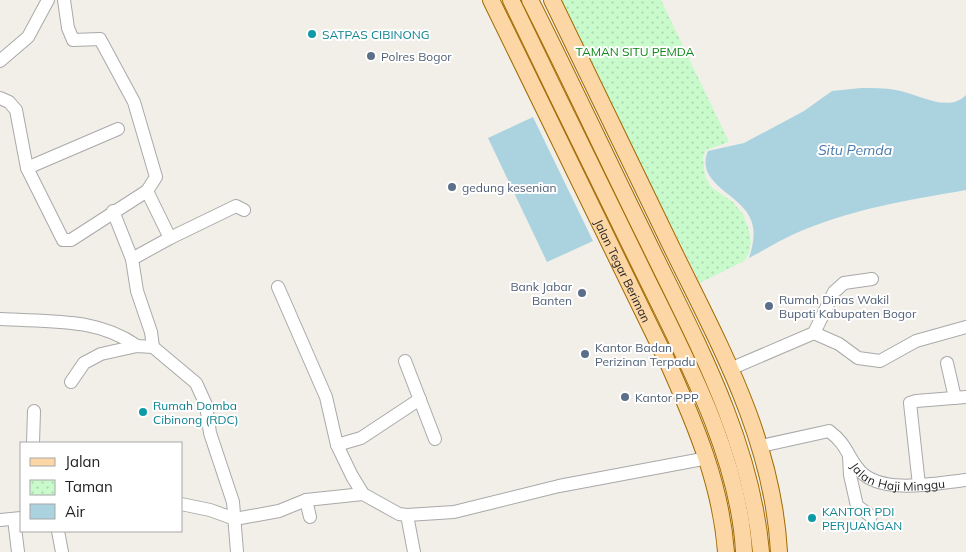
<svg xmlns="http://www.w3.org/2000/svg" width="966" height="552" font-family="Mulish,sans-serif">
	<style>
		.park { fill: url(#park-dots) }
		.water { fill: #aad3df }
		.lines { fill: none; stroke-linecap: round; stroke-linejoin: round }
		.minor-casing { stroke: #a9a9a9; stroke-width: 14 }
		.major-casing { stroke: #a06b00; stroke-width: 18 }
		.minor { stroke: #fff; stroke-width: 12 }
		.major { stroke: #fcd6a4; stroke-width: 16 }
		.culture-dot { fill: #0f9aa8; stroke: #fff; stroke-width: 2 }
		.service-dot { fill: #5c6f8a; stroke: #fff; stroke-width: 2 }
		.labels { text-anchor: middle; dominant-baseline: central; stroke-width: 4; stroke-linejoin: round; paint-order: stroke }
		.culture-label { font-size: 12px; fill: #0d838f; stroke: #fff; text-anchor: start }
		.park-label { font-size: 12px; fill: #0c8416; stroke: #fff }
		.service-label { font-size: 12px; fill: #4e5e75; stroke: #fff; text-anchor: start }
		.street-label { font-size: 12px; fill: #222; stroke: #fff }
		.water-label { font-size: 14px; font-style: italic; fill: #4a7aab; stroke: #fff }
	</style>
	<defs>
		<pattern id="park-dots" width="8" height="8" patternUnits="userSpaceOnUse" patternTransform="scale(1.25)"><rect width="8" height="8" fill="#c8facc"/><path d="M2 2h.1M6 6h.1" fill="none" stroke="#acd6af" stroke-width="1.8" stroke-linecap="round"/></pattern>
	</defs>
	<rect width="100%" height="100%" fill="#f2efe9"/>
	<path class="park" d="M559,0h102l68,142 -23,8 -3,8 2,18 6,11 22,15 10,12 6,16 2,12 -2,11 -5,8 -44,22z"/>
	<g class="water">
		<path d="M861,88c12,0 24,0 35,2 21,3 52,24 70,5v95c-58,10 -119,20 -172,44 -15,7 -30,16 -45,24 4,-13 7,-25 2,-38 -9,-26 -57,-36 -43,-69l36,-8 60,-32 28,-20z"/>
		<path d="M533,117l60,124 -46,21 -59,-124z"/>
	</g>
	<g class="lines">
		<g class="minor-casing">
			<g id="minor">
				<path d="M0,61l28,-24 20,-37"/>
				<path d="M0,98l9,4 7,8 11,58 36,72h8l76,-49 9,-14 -22,-75 -34,-63 -27,1 -5,-12 -4,-28"/>
				<path d="M27,168l91,-39"/>
				<path d="M147,191l23,47"/>
				<path d="M113,211l19,48 5,32 14,41 2,15"/>
				<path d="M132,259l38,-21 66,-32 8,4"/>
				<path d="M278,287l48,110 11,48 15,31 11,18 36,20 8,1 47,-3 105,-26 149,-28"/>
				<path d="M0,319c48,3 96,-2 137,27"/>
				<path d="M814,333l25,11 19,14 22,3 36,-20 50,-14"/>
				<path d="M405,361l30,78"/>
				<path d="M947,363l8,35"/>
				<path d="M730,369l84,-36 20,-41 10,-9 28,-4"/>
				<path d="M71,382l13,-19 17,-9 36,-8 16,1 43,36 10,22 4,28 23,69 4,50"/>
				<path d="M33,443l1,-32"/>
				<path d="M337,445l24,-7 59,-39"/>
				<path id="s1" d="M761,446l68,-15c19,14 18,26 31,40 22,24 77,12 106,9"/>
				<path d="M849,456l1,19 7,31 14,10"/>
				<path d="M919,485l-9,-82 6,-2 50,-4"/>
				<path d="M306,500l4,17"/>
				<path d="M181,504l29,6 25,9 44,-8 27,-11 57,-6"/>
				<path d="M407,515l7,37"/>
				<path d="M14,519l4,33"/>
				<path d="M0,520l21,-2"/>
				<path d="M58,531l4,21"/>
			</g>
		</g>
		<g class="major-casing">
			<g id="major">
				<path id="s2" d="M491,0l178,365c27,61 52,120 57,187"/>
				<path d="M511,0c43,90 87,179 131,269 42,86 97,186 102,283"/>
				<path d="M530,0c40,79 77,159 116,238 49,101 105,201 115,314"/>
				<path d="M552,0c40,83 80,165 120,248 48,98 101,192 107,304"/>
			</g>
		</g>
		<use href="#minor" class="minor"/>
		<use href="#major" class="major"/>
	</g>
	<g class="culture-dot">
		<circle cx="312" cy="34" r="5"/>
		<circle cx="143" cy="412" r="5"/>
		<circle cx="812" cy="518" r="5"/>
	</g>
	<g class="service-dot">
		<circle cx="371" cy="56" r="5"/>
		<circle cx="452" cy="187" r="5"/>
		<circle cx="582" cy="293" r="5"/>
		<circle cx="769" cy="306" r="5"/>
		<circle cx="585" cy="354" r="5"/>
		<circle cx="625" cy="397" r="5"/>
	</g>
	<g class="labels">
		<g class="culture-label">
			<text x="322" y="34">SATPAS CIBINONG</text>
			<text x="153" y="405">Rumah Domba<tspan x="153" dy="14">Cibinong (RDC)</tspan></text>
			<text x="822" y="511">KANTOR PDI<tspan x="822" dy="14">PERJUANGAN</tspan></text>
		</g>
		<g class="park-label">
			<text x="635" y="51">TAMAN SITU PEMDA</text>
		</g>
		<g class="service-label">
			<text x="381" y="56">Polres Bogor</text>
			<text x="462" y="187">gedung kesenian</text>
			<text x="572" y="286" text-anchor="end">Bank Jabar<tspan x="572" dy="14">Banten</tspan></text>
			<text x="779" y="299">Rumah Dinas Wakil<tspan x="779" dy="14">Bupati Kabupaten Bogor</tspan></text>
			<text x="595" y="347">Kantor Badan<tspan x="595" dy="14">Perizinan Terpadu</tspan></text>
			<text x="635" y="397">Kantor PPP</text>
		</g>
		<g class="street-label">
			<text stroke="none"><textPath href="#s2" startOffset="301">Jalan Tegar Beriman</textPath></text>
			<text stroke="none"><textPath href="#s1" startOffset="160">Jalan Haji Minggu</textPath></text>
		</g>
		<g class="water-label">
			<text x="855" y="150">Situ Pemda</text>
		</g>
	</g>
	<rect x="20" y="442" width="162" height="90" fill="#ffffff" stroke="#a7a7a7"/>
	<rect x="30" y="458" width="25" height="8" fill="#fcd6a4" stroke="#a7a7a7"/>
	<text x="65" y="467" font-size="15" fill="#222222">Jalan</text>
	<rect x="30" y="480" width="25" height="15" fill="url(#park-dots)" stroke="#a7a7a7"/>
	<text x="65" y="492" font-size="15" fill="#222222">Taman</text>
	<rect x="30" y="504" width="25" height="15" fill="#aad3df" stroke="#a7a7a7"/>
	<text x="65" y="517" font-size="15" fill="#222222">Air</text>
</svg>
